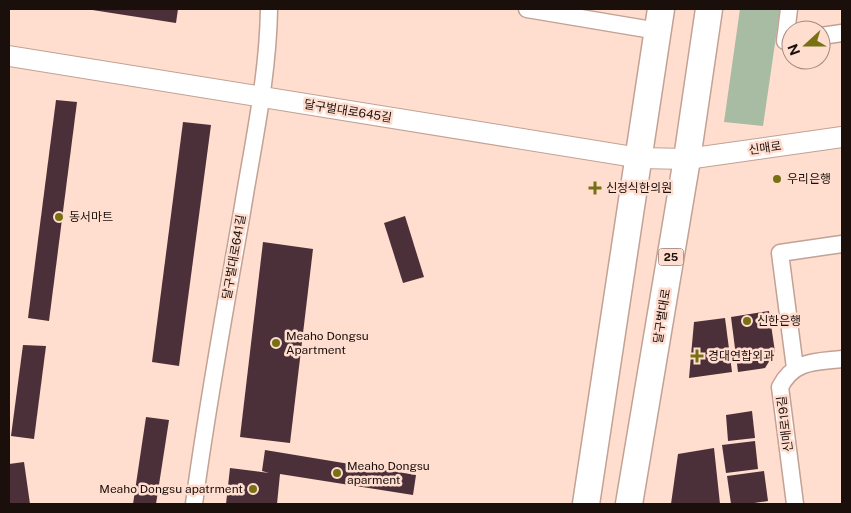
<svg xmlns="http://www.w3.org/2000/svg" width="851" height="513" font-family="'Public Sans','Noto Sans KR',sans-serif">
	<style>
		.green { fill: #a7bca2 }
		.building { fill: #4c3039 }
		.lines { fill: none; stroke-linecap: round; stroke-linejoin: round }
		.minor-casing { stroke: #c1a294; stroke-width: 19 }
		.tertiary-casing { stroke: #c1a294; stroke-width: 22 }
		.primary-casing { stroke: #c1a294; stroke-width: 29 }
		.minor { stroke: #fff; stroke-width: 16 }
		.tertiary { stroke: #fff; stroke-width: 20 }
		.primary { stroke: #fff; stroke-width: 26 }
		.poi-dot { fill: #777114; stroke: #ffddcf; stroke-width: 2 }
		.labels { text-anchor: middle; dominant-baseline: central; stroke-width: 5; stroke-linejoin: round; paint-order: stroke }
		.shield { fill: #ffddcf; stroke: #5f4d46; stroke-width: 1 }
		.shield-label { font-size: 11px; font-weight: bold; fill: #1a0f0b }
		.street-label { font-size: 12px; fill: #1a0f0b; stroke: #ffddcf }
		.poi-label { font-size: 12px; fill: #1a0f0b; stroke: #ffddcf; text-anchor: start }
	</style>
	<rect width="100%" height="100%" fill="#ffddcf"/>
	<path class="green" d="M740,9h40l-17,117 -39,-4z"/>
	<g class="building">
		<path d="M86,9h92l-2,14z"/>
		<path d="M56,100l21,2 -28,219 -21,-3z"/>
		<path d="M183,122l28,3 -32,241 -27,-4z"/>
		<path d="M405,216l19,61 -21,6 -19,-60z"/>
		<path d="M263,242l50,7 -23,194 -50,-6z"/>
		<path d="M769,311l6,41 -10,16 -27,4 -7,-55z"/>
		<path d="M725,318l7,54 -43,6 5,-56z"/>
		<path d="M23,345l23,1 -12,93 -23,-3z"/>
		<path d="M752,411l3,27 -27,3 -2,-26z"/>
		<path d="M146,417l23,3 -13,84h-23z"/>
		<path d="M755,441l3,28 -32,4 -4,-28z"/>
		<path d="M714,448l6,56h-49l7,-50z"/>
		<path d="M265,450l151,25 -3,20 -133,-21 -3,30h-51l4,-36 39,5 -7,-2z"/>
		<path d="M24,462l6,42h-21v-40z"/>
		<path d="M764,471l4,30 -20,3h-17l-4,-28z"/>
	</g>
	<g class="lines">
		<g class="minor-casing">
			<g id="minor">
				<path d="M527,9l131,22"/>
				<path d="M789,9l-4,32 6,-1"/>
				<path d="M821,36l21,-3"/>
				<path d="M795,368l-15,-115 62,-9"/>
				<path d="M194,504c13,-98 31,-195 48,-292 11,-68 26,-135 27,-203"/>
				<path d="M795,504l-15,-117c14,-27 35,-25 62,-28"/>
			</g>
		</g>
		<g class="tertiary-casing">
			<path id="tertiary" d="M9,56l631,102 47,1 155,-22"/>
		</g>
		<g class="primary-casing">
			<g id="primary">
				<path d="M586,504l75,-495"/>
				<path d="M629,504l58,-345 22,-150"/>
			</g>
		</g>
		<use href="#minor" class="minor"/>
		<use href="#tertiary" class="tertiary"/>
		<use href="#primary" class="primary"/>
	</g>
	<g class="poi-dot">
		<circle cx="777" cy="179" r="5"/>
		<path d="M592.5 180.5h5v5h5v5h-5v5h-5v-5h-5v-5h5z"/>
		<circle cx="59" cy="217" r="5"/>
		<circle cx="747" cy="321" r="5"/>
		<circle cx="276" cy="343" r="5"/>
		<path d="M694.5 348.5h5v5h5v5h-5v5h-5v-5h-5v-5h5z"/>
		<circle cx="337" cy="473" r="5"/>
		<circle cx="253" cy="489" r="5"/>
	</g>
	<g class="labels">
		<rect class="shield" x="658.5" y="248.5" width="25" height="17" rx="4"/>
		<g class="shield-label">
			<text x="671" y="257">25</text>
		</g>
		<g class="street-label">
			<text transform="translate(348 111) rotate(9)">달구벌대로645길</text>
			<text transform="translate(765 148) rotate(-8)">신매로</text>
			<text transform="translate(234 257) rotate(-80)">달구벌대로641길</text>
			<text transform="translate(662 316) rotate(-81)">달구벌대로</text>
			<text transform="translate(785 424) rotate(-97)">신매로19길</text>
		</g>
		<g class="poi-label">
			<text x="787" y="179">우리은행</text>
			<text x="606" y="188">신정식한의원</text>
			<text x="69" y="217">동서마트</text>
			<text x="757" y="321">신한은행</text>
			<text x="286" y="336">Meaho Dongsu<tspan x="286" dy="14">Apartment</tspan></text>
			<text x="708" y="356">경대연합외과</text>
			<text x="347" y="466">Meaho Dongsu<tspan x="347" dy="14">aparment</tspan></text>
			<text x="243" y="489" text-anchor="end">Meaho Dongsu apatrment</text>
		</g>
	</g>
	<rect width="851" height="513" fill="none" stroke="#1a0f0b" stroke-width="20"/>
	<g transform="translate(806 45) rotate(249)"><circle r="24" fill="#ffddcf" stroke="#a38b81"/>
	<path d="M0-4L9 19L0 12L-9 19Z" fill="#777114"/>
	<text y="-8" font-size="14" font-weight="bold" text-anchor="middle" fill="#1a0f0b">N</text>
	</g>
</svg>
